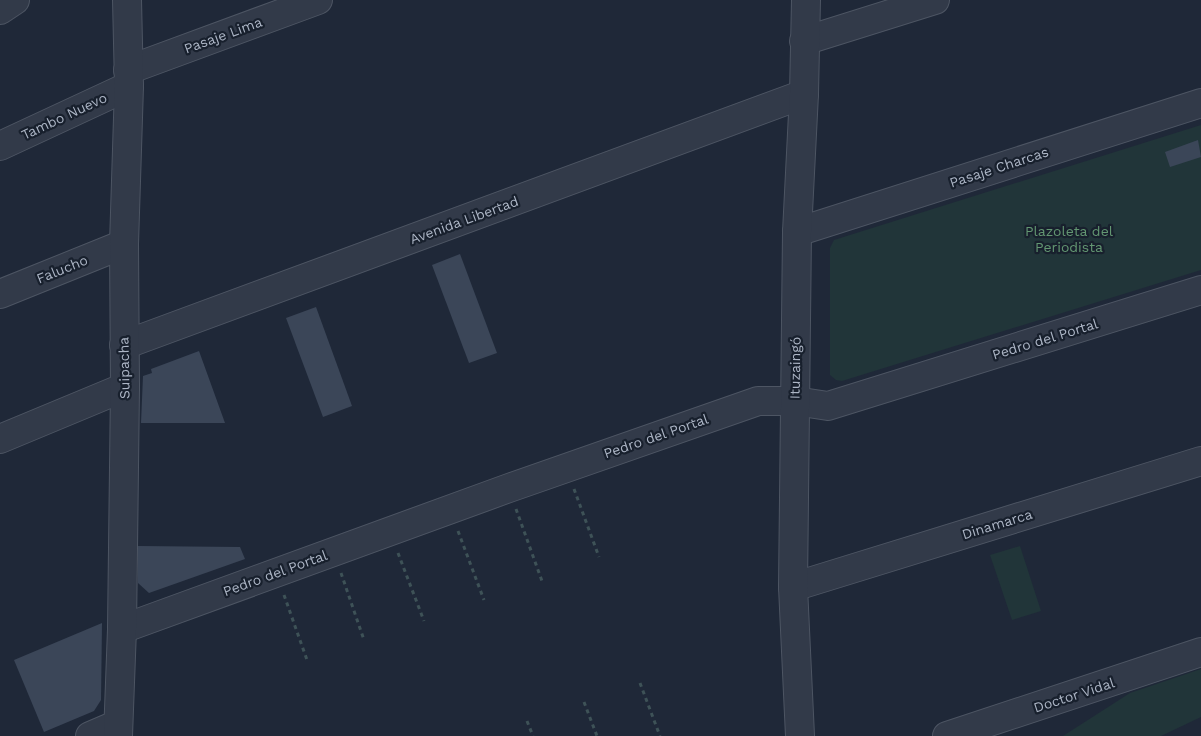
<svg xmlns="http://www.w3.org/2000/svg" width="1201" height="736" font-family="'Work Sans',sans-serif">
	<style>
		.green { fill: #213539 }
		.building { fill: #3b4658 }
		.lines { fill: none; stroke-linecap: round; stroke-linejoin: round }
		.minor-casing { stroke: #4d5563; stroke-width: 30 }
		.path { stroke: #3e5257; stroke-width: 3; stroke-dasharray: 4 4; stroke-linecap: butt }
		.minor { stroke: #323a49; stroke-width: 28 }
		.labels { text-anchor: middle; dominant-baseline: central; stroke-width: 4.5; stroke-linejoin: round; paint-order: stroke }
		.street-label { font-size: 14px; fill: #acb5c5; stroke: #18202d }
		.park-label { font-size: 14px; fill: #639772; stroke: #18202d }
	</style>
	<rect width="100%" height="100%" fill="#1f2838"/>
	<g class="green">
		<path d="M1201,125v145l-359,111 -6,-1 -6,-5v-127l4,-8z"/>
		<path d="M1020,546l21,65 -29,9 -22,-65z"/>
		<path d="M1201,669v48l-40,19h-98l67,-43z"/>
	</g>
	<g class="building">
		<path d="M1198,140l3,17 -31,10 -5,-15z"/>
		<path d="M460,254l37,99 -28,10 -37,-98z"/>
		<path d="M316,307l36,99 -29,11 -37,-99z"/>
		<path d="M199,351l26,72h-84l2,-47 9,-3 -1,-4z"/>
		<path d="M138,546l102,1 5,12 -96,34 -11,-10z"/>
		<path d="M102,623l-1,77 -7,11 -50,21 -30,-72z"/>
	</g>
	<g class="lines">
		<g class="minor-casing">
			<g id="minor">
				<path d="M0,10l15,-10"/>
				<path d="M804,41l131,-41"/>
				<path d="M128,70l190,-70"/>
				<path d="M0,146l129,-60"/>
				<path d="M797,232l404,-129"/>
				<path d="M0,294l124,-50"/>
				<path d="M124,345l680,-251"/>
				<path d="M0,439l125,-52"/>
				<path d="M793,587l408,-126"/>
				<path d="M122,629l387,-141 249,-87h37l33,5 373,-116"/>
				<path d="M90,736l28,-12"/>
				<path d="M118,736l4,-107 3,-242 -1,-143 5,-158 -2,-86"/>
				<path d="M800,736l-7,-149 4,-355 7,-138 2,-94"/>
				<path d="M947,736l254,-84"/>
			</g>
		</g>
		<g class="path">
			<path d="M574,489l25,68"/>
			<path d="M516,509l26,72"/>
			<path d="M458,531l26,69"/>
			<path d="M398,553l26,68"/>
			<path d="M341,573l23,67"/>
			<path d="M284,595l23,65"/>
			<path d="M640,683l20,53"/>
			<path d="M584,702l13,34"/>
			<path d="M527,721l6,15"/>
		</g>
		<use href="#minor" class="minor"/>
	</g>
	<g class="labels">
		<g class="street-label">
			<text transform="translate(223 35) rotate(-20)">Pasaje Lima</text>
			<text transform="translate(64 116) rotate(-25)">Tambo Nuevo</text>
			<text transform="translate(999 167) rotate(-18)">Pasaje Charcas</text>
			<text transform="translate(464 220) rotate(-20)">Avenida Libertad</text>
			<text transform="translate(62 269) rotate(-22)">Falucho</text>
			<text transform="translate(1045 339) rotate(-17)">Pedro del Portal</text>
			<text transform="translate(124 368) rotate(-91)">Suipacha</text>
			<text transform="translate(795 368) rotate(-89)">Ituzaingó</text>
			<text transform="translate(656 436) rotate(-19)">Pedro del Portal</text>
			<text transform="translate(997 524) rotate(-17)">Dinamarca</text>
			<text transform="translate(275 573) rotate(-20)">Pedro del Portal</text>
			<text transform="translate(1074 695) rotate(-18)">Doctor Vidal</text>
		</g>
		<g class="park-label">
			<text x="1069" y="231">Plazoleta del<tspan x="1069" dy="16">Periodista</tspan></text>
		</g>
	</g>
</svg>
